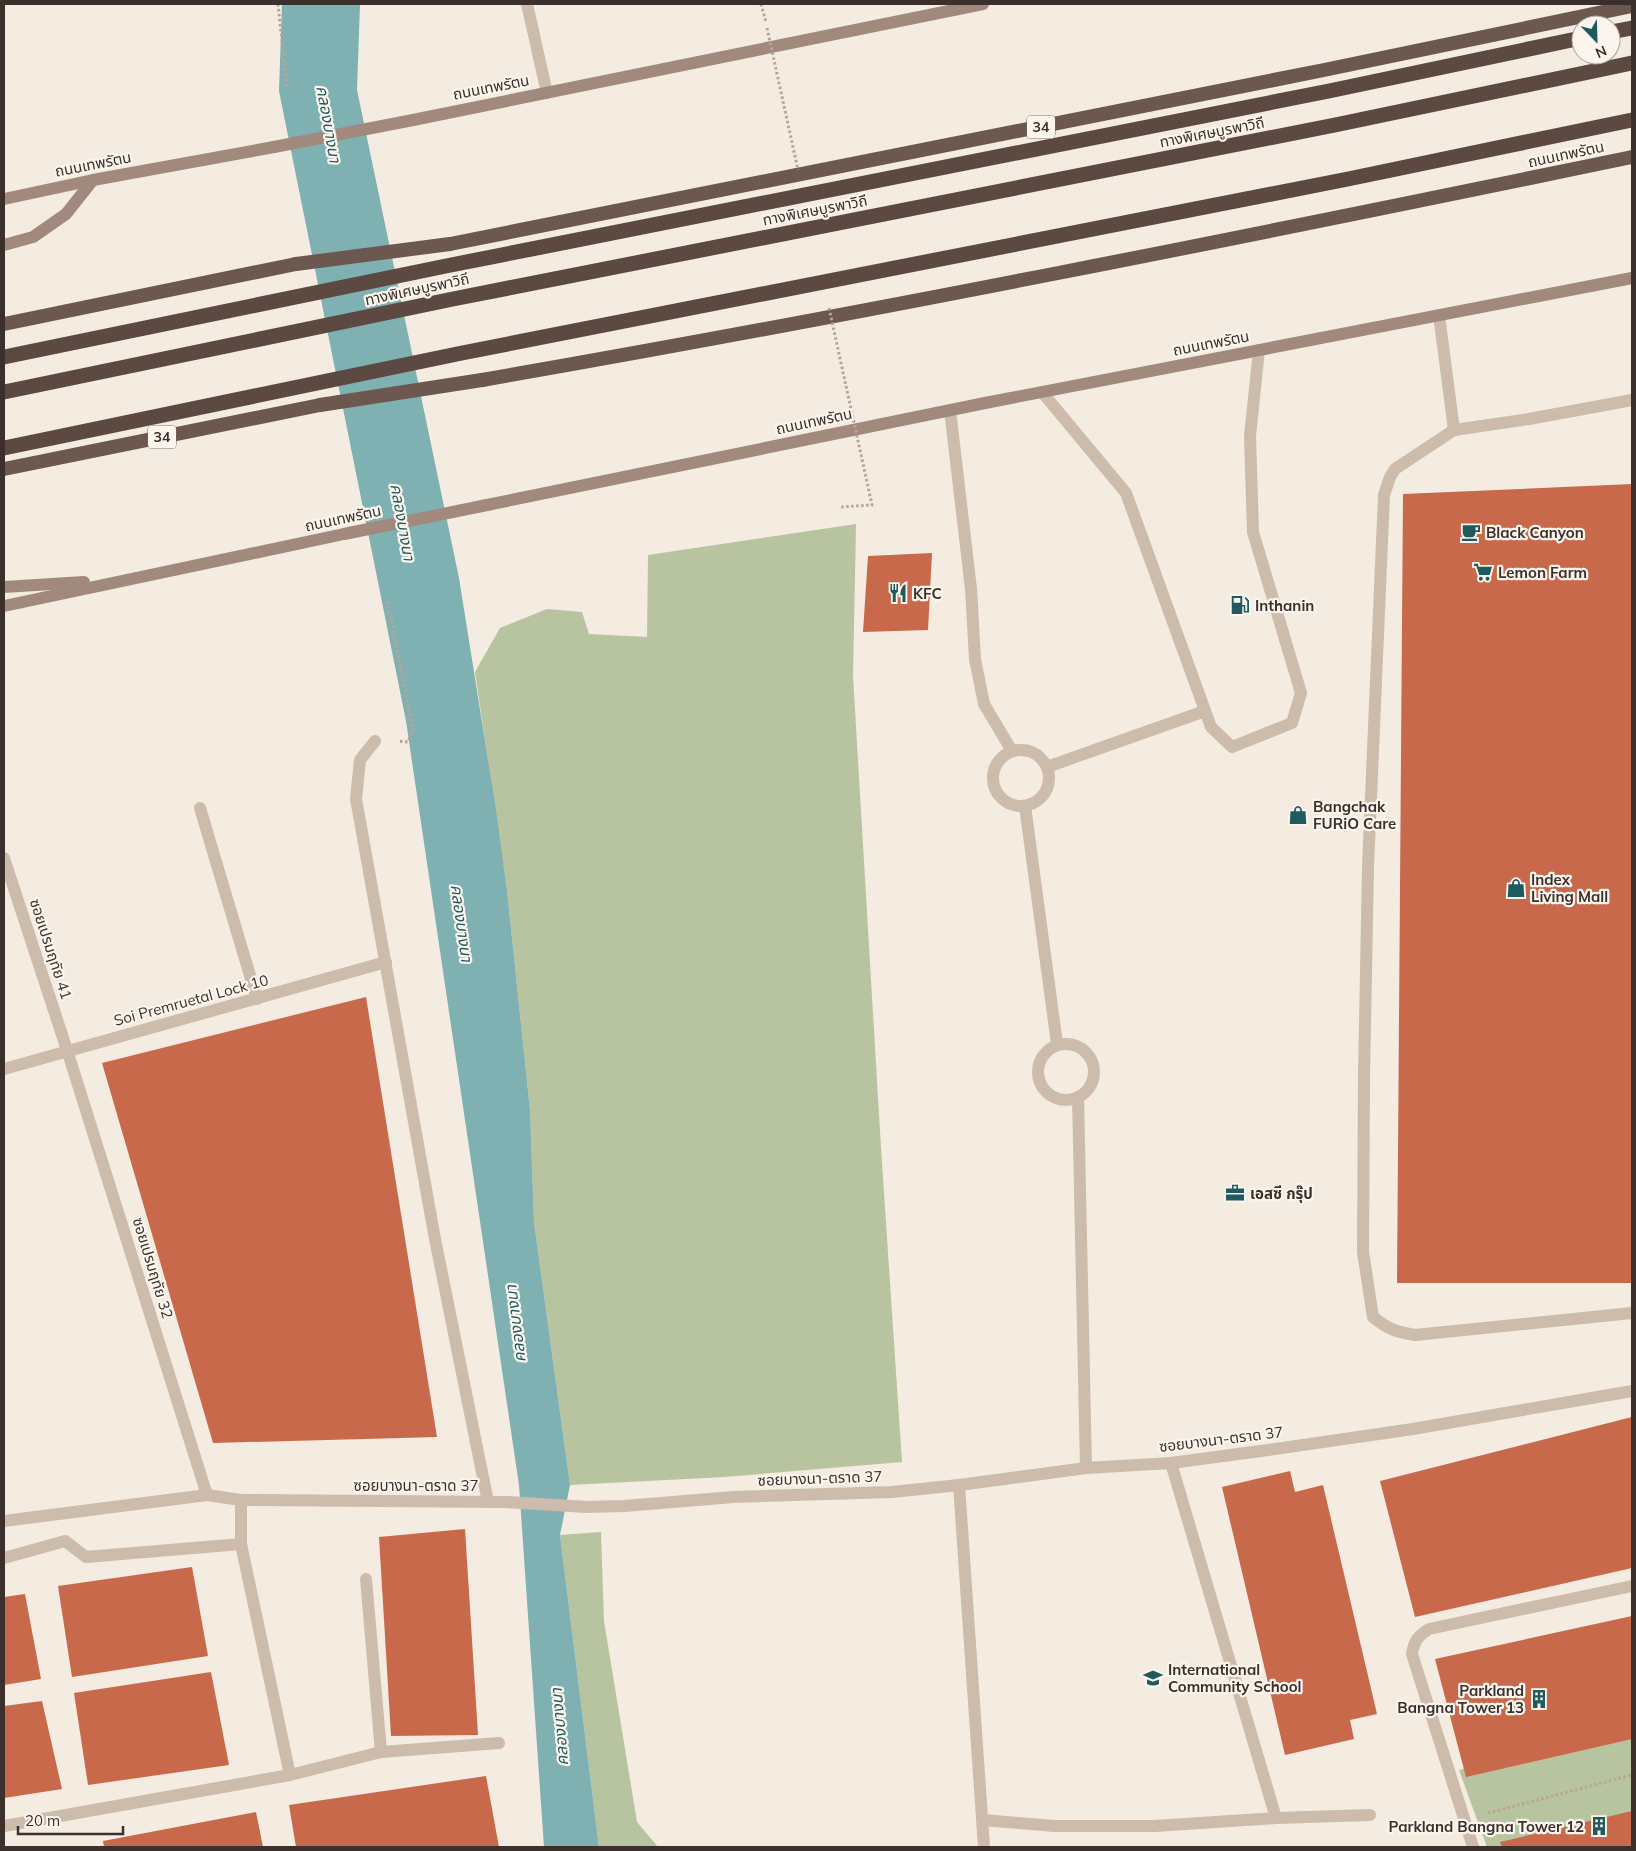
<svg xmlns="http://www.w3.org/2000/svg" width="1636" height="1851" font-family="Mulish,'Noto Sans Thai',sans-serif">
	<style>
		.green { fill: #b8c4a0 }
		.water { fill: #7fb0b2 }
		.building { fill: #c8694b }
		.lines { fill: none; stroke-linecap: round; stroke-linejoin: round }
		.path { stroke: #b9a596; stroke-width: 3; stroke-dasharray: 2.5 2.5; stroke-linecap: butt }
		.service { stroke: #cdbbac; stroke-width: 12 }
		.minor { stroke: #cdbbac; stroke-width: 12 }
		.secondary { stroke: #a18a7d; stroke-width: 12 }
		.trunk { stroke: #6c584f; stroke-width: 14 }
		.motorway { stroke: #5c4a42; stroke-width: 15 }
		.path-bridge { stroke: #b9a596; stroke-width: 3; stroke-dasharray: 2.5 2.5; stroke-linecap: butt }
		.secondary-bridge { stroke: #a18a7d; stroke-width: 12 }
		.trunk-bridge { stroke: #6c584f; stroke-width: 14 }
		.motorway-bridge { stroke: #5c4a42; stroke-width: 15 }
		.labels { text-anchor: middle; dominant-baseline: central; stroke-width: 4.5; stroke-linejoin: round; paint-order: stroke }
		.shield { fill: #fbf5ee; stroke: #756b66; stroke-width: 1 }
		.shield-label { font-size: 14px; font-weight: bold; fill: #3b302b }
		.street-label { font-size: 15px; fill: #3b302b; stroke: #fbf5ee }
		.poi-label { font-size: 15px; font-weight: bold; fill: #3b302b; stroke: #fbf5ee; text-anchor: start }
		.water-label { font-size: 16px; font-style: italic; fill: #1f5a5e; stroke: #fbf5ee }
	</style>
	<rect width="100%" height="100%" fill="#f4ebe1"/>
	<g class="green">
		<path d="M856,524l-3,152 28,472 21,314 -178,15 -154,8 -36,-263 -4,-112 -23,-220 -32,-218 25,-44 47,-19 35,3 7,22 58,3 1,-82z"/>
		<path d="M601,1532l3,89 33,201 21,25h-59l-39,-312z"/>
		<path d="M1632,1719v108l-90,20h-55l-28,-77z"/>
	</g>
	<path class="water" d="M282,4h78l-3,86 102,488 37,232 11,80 23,220 4,112 36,263 -10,50 39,312h-55l-25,-362 -113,-764 -127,-630z"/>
	<g class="building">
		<path d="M1632,484v799h-235l6,-789z"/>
		<path d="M932,553l-4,77 -65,2 5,-76z"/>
		<path d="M366,997l71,440 -224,6 -111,-380z"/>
		<path d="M1632,1417v151l-217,49 -35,-136z"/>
		<path d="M1290,1471l5,21 28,-7 54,229 -27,6 4,19 -69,16 -63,-268z"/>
		<path d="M465,1529l13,206 -87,1 -12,-199z"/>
		<path d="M192,1567l16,89 -136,21 -14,-91z"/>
		<path d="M25,1594l16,85 -37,6v-88z"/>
		<path d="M1632,1616v123l-166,38 -31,-118z"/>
		<path d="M211,1672l18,93 -141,20 -14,-92z"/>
		<path d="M42,1701l20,88 -58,9v-92z"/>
		<path d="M486,1776l13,71h-203l-7,-42z"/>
		<path d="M1632,1811v36h-130l-2,-5z"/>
		<path d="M256,1812l7,35h-159l-1,-6z"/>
	</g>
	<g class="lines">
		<g class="path">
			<path d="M278,4l9,84"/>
			<path d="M761,4l5,18"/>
			<path d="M388,601l25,129 -5,12 -10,-1"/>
			<path d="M1488,1813l144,-38"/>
		</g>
		<g class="service">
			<path d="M527,4l20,89"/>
			<path d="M1439,315l15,115"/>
			<path d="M1042,392l84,101 85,234 21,20 60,-24 9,-30 -48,-161 -3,-96 9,-86"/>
			<path d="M1632,400l-103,19 -75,11 -59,39 -5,8 -6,18 -16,372 -4,209 -1,176 10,65c15,12 23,15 42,18l217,-22"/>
			<path d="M950,410l21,179 4,70 9,45 28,47"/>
			<circle cx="1021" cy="778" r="28"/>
			<path d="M1047,767l158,-56"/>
			<path d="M1025,806l32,238"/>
			<circle cx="1066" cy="1072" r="28"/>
			<path d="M1078,1097l8,371"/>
			<path d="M1171,1463l105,355"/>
			<path d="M959,1485l25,362"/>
			<path d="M983,1820l71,6h101l121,-8 94,-3"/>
			<path d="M1473,1847l-61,-193c2,-13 6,-18 17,-25l203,-43"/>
		</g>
		<g class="minor">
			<path d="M375,741l-15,19 -4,39 79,440 53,263"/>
			<path d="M200,808l57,191"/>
			<path d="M4,858l63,192 140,445"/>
			<path d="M4,1069l382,-107"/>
			<path d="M241,1500v44l49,231"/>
			<path d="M4,1521l203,-26 34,5 265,2 81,5 37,-1 110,-9 158,-5 67,-7 127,-17 85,-5 97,-13 145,-21 219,-38"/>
			<path d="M4,1558l61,-17 21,16 155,-13"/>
			<path d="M366,1579l15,173"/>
			<path d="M4,1826l286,-51 91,-23 118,-9"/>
		</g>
		<g class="secondary">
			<path d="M413,120l570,-116"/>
			<path d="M4,199l89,-19 181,-33"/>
			<path d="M4,245l29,-8 33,-23 27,-34"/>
			<path d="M487,505l498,-102 647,-125"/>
			<path d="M4,587l80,-5"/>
			<path d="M4,606l340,-72"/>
		</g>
		<g class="trunk">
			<path d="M450,244l874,-174 308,-64"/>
			<path d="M4,324l292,-60"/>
			<path d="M482,380c385,-67 768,-144 1150,-223"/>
			<path d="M4,469l316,-64"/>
		</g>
		<path class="motorway" d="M1611,32l21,-4"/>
		<g class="path-bridge">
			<path d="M767,28l31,142"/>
			<path d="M829,308l43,197 -32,2"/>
		</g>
		<g class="secondary-bridge">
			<path d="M274,147l139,-27"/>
			<path d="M344,534l143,-29"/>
		</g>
		<g class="trunk-bridge">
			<path d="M296,264l154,-20"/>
			<path d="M320,405l162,-25"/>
		</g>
		<g class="motorway-bridge">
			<path d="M4,357l442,-91 883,-175 252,-53"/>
			<path d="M4,392l449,-93 882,-174 297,-62"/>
			<path d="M4,448l458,-95 886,-174 284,-59"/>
		</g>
	</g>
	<defs>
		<g id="cafe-bare" transform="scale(1.5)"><path d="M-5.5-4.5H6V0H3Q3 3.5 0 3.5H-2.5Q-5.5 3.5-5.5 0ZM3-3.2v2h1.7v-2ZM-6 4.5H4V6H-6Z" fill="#1f5a5e" stroke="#fbf5ee" stroke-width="2.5" paint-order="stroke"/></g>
		<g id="supermarket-bare" transform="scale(1.5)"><path d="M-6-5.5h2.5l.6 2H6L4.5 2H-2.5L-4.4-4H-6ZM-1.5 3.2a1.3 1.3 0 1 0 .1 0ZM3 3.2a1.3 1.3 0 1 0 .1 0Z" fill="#1f5a5e" stroke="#fbf5ee" stroke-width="2.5" paint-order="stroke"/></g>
		<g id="restaurant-bare" transform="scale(1.5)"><path d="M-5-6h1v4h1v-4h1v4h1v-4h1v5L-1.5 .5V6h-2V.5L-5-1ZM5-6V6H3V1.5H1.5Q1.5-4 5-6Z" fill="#1f5a5e" stroke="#fbf5ee" stroke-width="2.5" paint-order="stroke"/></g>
		<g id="fuel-bare" transform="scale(1.5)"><path d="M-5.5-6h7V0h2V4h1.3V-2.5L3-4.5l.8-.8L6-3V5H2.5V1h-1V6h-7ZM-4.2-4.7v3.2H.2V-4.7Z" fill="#1f5a5e" stroke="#fbf5ee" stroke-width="2.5" paint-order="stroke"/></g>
		<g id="shop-bare" transform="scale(1.5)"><path d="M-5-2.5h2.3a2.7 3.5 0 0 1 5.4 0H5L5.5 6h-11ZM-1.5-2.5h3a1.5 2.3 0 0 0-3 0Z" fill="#1f5a5e" stroke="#fbf5ee" stroke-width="2.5" paint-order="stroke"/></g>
		<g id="office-bare" transform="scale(1.5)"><path d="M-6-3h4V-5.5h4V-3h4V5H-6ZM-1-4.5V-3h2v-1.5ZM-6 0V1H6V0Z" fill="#1f5a5e" stroke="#fbf5ee" stroke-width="2.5" paint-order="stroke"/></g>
		<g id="school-bare" transform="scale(1.5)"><path d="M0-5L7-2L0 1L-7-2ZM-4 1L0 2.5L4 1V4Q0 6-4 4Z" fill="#1f5a5e" stroke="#fbf5ee" stroke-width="2.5" paint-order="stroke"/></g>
		<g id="building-bare" transform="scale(1.5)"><path d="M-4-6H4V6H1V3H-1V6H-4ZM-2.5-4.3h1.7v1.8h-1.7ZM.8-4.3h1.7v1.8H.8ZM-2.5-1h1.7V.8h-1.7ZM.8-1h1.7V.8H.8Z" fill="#1f5a5e" stroke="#fbf5ee" stroke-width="2.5" paint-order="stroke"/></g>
	</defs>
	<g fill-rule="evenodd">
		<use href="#cafe-bare" x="1471" y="532"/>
		<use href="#supermarket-bare" x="1483" y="572"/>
		<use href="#restaurant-bare" x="898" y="593"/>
		<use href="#fuel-bare" x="1240" y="605"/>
		<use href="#shop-bare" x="1298" y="815"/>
		<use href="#shop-bare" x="1516" y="888"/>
		<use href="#office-bare" x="1235" y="1193"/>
		<use href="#school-bare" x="1153" y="1678"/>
		<use href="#building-bare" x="1539" y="1699"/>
		<use href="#building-bare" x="1599" y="1826"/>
	</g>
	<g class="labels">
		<g class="shield">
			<rect x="1027" y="115.5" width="28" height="23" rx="4"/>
			<rect x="148" y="425.5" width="28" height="23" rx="4"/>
		</g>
		<g class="shield-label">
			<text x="1041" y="127">34</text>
			<text x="162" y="437">34</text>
		</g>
		<g class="street-label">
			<text transform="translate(491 87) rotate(-11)">ถนนเทพรัตน</text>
			<text transform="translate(1212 132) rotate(-11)">ทางพิเศษบูรพาวิถี</text>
			<text transform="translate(1566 154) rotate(-12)">ถนนเทพรัตน</text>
			<text transform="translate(93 164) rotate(-11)">ถนนเทพรัตน</text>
			<text transform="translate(815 210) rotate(-11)">ทางพิเศษบูรพาวิถี</text>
			<text transform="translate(417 289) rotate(-12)">ทางพิเศษบูรพาวิถี</text>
			<text transform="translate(1211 343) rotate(-11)">ถนนเทพรัตน</text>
			<text transform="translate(814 421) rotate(-12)">ถนนเทพรัตน</text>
			<text transform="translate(343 518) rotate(-12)">ถนนเทพรัตน</text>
			<text transform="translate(51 949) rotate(72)">ซอยเปรมฤทัย 41</text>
			<text transform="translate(191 1000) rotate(-15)">Soi Premruetal Lock 10</text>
			<text transform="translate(153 1268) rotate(73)">ซอยเปรมฤทัย 32</text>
			<text transform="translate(1221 1439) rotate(-7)">ซอยบางนา-ตราด 37</text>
			<text transform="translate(820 1478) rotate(-2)">ซอยบางนา-ตราด 37</text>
			<text x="416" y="1485">ซอยบางนา-ตราด 37</text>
		</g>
		<g class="poi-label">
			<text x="1486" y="532">Black Canyon</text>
			<text x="1498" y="572">Lemon Farm</text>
			<text x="913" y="593">KFC</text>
			<text x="1255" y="605">Inthanin</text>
			<text x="1313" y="806">Bangchak<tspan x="1313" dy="17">FURiO Care</tspan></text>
			<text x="1531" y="879">Index<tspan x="1531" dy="17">Living Mall</tspan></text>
			<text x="1250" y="1193">เอสซี กรุ๊ป</text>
			<text x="1168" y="1669">International<tspan x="1168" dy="17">Community School</tspan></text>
			<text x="1524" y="1690" text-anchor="end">Parkland<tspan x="1524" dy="17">Bangna Tower 13</tspan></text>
			<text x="1584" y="1826" text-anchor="end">Parkland Bangna Tower 12</text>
		</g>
		<g class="water-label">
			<text transform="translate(329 124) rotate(80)">คลองบางนา</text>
			<text transform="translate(403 522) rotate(80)">คลองบางนา</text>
			<text transform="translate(462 923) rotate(82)">คลองบางนา</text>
			<text transform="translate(515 1324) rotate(-97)">คลองบางนา</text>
			<text transform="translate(559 1727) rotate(-95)">คลองบางนา</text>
		</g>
	</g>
	<rect width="1636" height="1851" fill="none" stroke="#3b302b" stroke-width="10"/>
	<g transform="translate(1596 40) rotate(157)"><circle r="24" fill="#fbf5ee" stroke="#aea6a0"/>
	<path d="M0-4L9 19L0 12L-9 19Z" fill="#1f5a5e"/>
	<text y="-8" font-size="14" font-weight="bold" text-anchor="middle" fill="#3b302b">N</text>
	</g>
	<path d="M18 1826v8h105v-8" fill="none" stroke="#3b302b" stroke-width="2.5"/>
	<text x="25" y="1826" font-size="15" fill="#3b302b" stroke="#fbf5ee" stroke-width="4" paint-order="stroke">20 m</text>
</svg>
